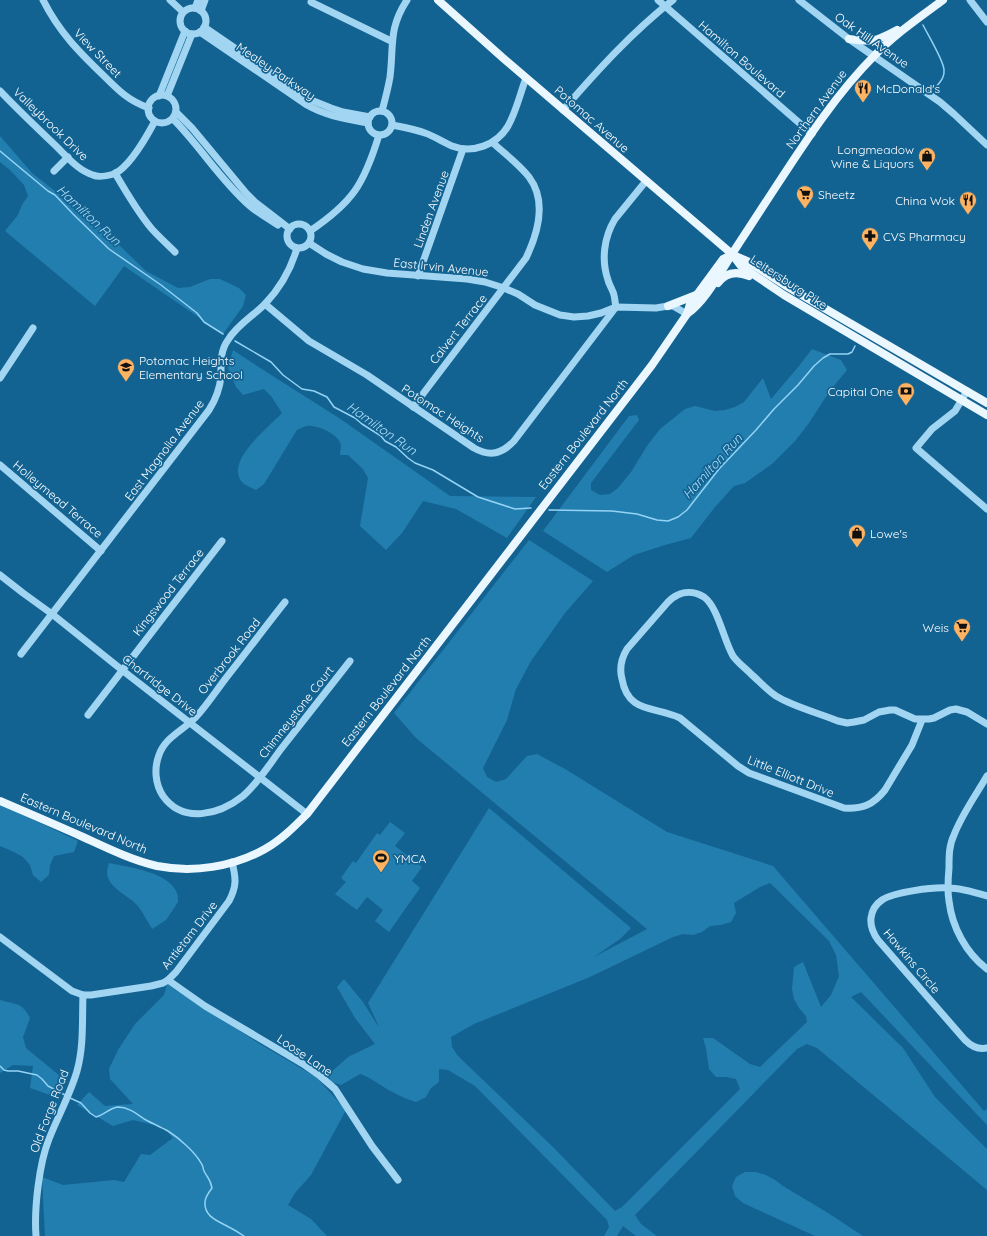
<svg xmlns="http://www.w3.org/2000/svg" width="987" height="1236" font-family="Quicksand,sans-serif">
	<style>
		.green { fill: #227eaf; fill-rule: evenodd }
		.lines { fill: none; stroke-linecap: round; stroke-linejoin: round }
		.stream { stroke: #93d3f5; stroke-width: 1.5 }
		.minor { stroke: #a1d5f2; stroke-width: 7 }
		.major { stroke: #ebf7ff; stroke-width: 8 }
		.labels { text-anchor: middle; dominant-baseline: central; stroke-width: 3.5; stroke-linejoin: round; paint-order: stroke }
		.street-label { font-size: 12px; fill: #fff; stroke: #136392 }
		.poi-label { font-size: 12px; fill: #fff; stroke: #136392; text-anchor: start }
		.water-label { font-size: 13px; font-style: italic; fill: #addef9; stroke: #136392 }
	</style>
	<rect width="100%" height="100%" fill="#136392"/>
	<g class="green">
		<path d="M0,136l32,37 64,50 50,48 32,17 12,-1 20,-8h10l19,9 7,7 -3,11 -20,28 -99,-68 -29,40 -90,-75 13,-16 4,-10 6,-9 -4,-11 -14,-15 -10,-8z"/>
		<path d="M812,349l29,11 6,10 -18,22 -20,31 -14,18 -23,23 -27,19 -11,3 -19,21 -24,31 -26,7 -31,10 -27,17 -64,-41 86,-115 8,-1 2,5 -48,63v7l9,5 10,-1 8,-6 13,-16 16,-26 13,-17 25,-20 10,-3 20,5 10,-1 10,-3 9,-5 19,-24 8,21 28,-33z"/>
		<path d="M233,350l24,16 82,52 111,78 86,1 -29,41 -51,-29 -33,-8 -21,32 -16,17 -26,-24 8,-48 -5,-9 -15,-14h-8c0,-3 1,-7 1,-10 -2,-11 -25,-21 -35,-19 -3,1 -6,3 -9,4l-33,54 -8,6c-6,-3 -15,-6 -17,-13 -8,-21 30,-50 43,-64l-11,-17 -7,-7 -21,6 -7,-8 -8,-19z"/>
		<path d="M529,540l64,41 -28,32 -34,48 -15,28 -9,31 -24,48 4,9 9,5 10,-3 21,-23 10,-2 28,15 102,63 106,34 211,245 3,-2v16l-126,-133 -10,5 52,51 32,49 52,52v41l-170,-142 -10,-4 -10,5 -162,166 6,9 16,12h-21l-13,-10 -6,10h-13l5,-9 -2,-7 -132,-134 -27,-16 -9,-1v13l-8,6 -5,9 -10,5c-13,-4 -25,-10 -37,-18 -8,-5 -10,-7 -19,-10l-19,11 -10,-3 -3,-7 20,-18 27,-13 -20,-26 -18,-31 7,-8 19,23 15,24 1,1 -11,-24 121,-195 142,120 -11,11 -26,18 53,-28 -231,-191 -22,-25zM770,883l59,58 7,14 3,21 -8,19 -10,12 -18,-45 -9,5 -2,22 2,10 5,9 7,8 1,6 -47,45 -10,-3 -37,-26h-10l3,10 3,21 7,8h10l10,2 4,10 -118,118 -7,4 -61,-63 -96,-92 -6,-9 -1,-10 23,-13 116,-47 83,-40 10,-3 10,1 9,-3 8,-6 11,-1 10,-3 5,-9 -2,-10 26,-16z"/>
		<path d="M0,804l78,37 -4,11 -20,4 -4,9 -1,10 -8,7 -8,-7 -3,-10 -7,-8 -9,-5 -14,-6z"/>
		<path d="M390,822l15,11 -10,13 27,21 -10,14 8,7 -31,44 -14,-11 8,-11 -16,-13 -10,13 -22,-16 11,-12 -5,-4 12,-17 3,2 21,-30 3,2z"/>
		<path d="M109,863c19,4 60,9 68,30 1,3 1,6 1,9l-12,18 -14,9c-5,-8 -9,-17 -15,-24 -9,-10 -29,-17 -30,-32 0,-3 1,-7 2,-10z"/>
		<path d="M167,984l93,60 56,33 30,33 -35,65 -16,18 -7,12 23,14 16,17h-282l-3,-59 21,8 51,-5 10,2 17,-28 9,1 23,-17 -10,-11 -30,-7 -20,6 -36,-21 12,-13 16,14 28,-2 -23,-25 -1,-10 9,-19 17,-26 29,-29z"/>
		<path d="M0,1000c16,5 21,1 30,18l-7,19 3,11 40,33 -13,15 -23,-8 3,-22 -20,-1 -13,8z"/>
		<path d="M745,1172h11l10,3 9,5 8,6 45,27 35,23h-48l-72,-33 -8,-7 -3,-10 4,-9z"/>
	</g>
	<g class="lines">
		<g class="stream">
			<path d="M923,25c5,10 21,36 21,45 1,7 -4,12 -8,17"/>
			<path d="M0,151l48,40 7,4 18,19 36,35 52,36 36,28 7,9 19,12"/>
			<path d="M235,341l36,21 12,13 19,14 12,2 13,6 7,10 21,11 7,6 19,12 4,5 11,6 12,11 7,5 18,7 45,27 37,12 16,-1"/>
			<path d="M549,510l63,1 25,3 20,6 11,1 10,-4 9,-7 32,-41 37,-39 18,-21 24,-24 16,-19 9,-8 7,-4h18l4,-2 3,-6"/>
			<path d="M0,1066l4,4 4,1h10l19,4 5,4 6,7 17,9"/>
			<path d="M70,1098l11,5 9,10 6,4c9,-2 13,-9 22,-10 11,0 20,8 28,13 7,4 15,7 22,11 11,7 27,21 33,32 2,2 2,6 3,8 4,8 6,7 8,17 -3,4 -7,9 -7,14 -1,13 10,18 20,23 6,3 13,7 19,11"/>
		</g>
		<g class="minor">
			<path d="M43,0c16,32 36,52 61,76 15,15 25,25 45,32"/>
			<path d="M170,0l13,12"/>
			<path d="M658,0l154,134"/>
			<path d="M799,0l50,39 91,63 14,12 33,31"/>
			<path d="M970,0l17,22"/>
			<path d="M311,2l80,39"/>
			<path d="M195,8l3,-8"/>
			<circle cx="193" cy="21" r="13"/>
			<path d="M201,11l4,-11"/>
			<path d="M204,27l107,73 20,8 12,4 27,5"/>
			<path d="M200,32l107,73c19,11 40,14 61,18"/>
			<path d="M0,91c18,19 37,37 57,56 10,10 22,24 36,28 6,3 14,1 21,-1 16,-7 33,-38 41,-53"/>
			<circle cx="162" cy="109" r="14"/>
			<path d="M159,96l26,-65"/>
			<path d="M167,96l25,-62"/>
			<path d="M563,110c34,-39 69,-78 110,-110"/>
			<path d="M382,111c3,-11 6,-22 8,-34 4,-31 -2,-48 17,-77"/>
			<circle cx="380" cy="123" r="12"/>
			<path d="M176,112l16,16 54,65 9,9 35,27"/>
			<path d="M173,119c27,27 48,62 77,87 8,7 19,13 28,19"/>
			<path d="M392,125c11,2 22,4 33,8 9,3 18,9 27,13 20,8 45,-1 56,-20 8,-14 12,-32 18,-48"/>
			<path d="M54,171l14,-14"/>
			<path d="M115,173c11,19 22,38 36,55 7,8 16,16 24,24"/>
			<circle cx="299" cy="236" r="12"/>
			<path d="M310,231c43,-29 54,-47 69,-96"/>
			<path d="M309,243l17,11 16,8 21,7 24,4 80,6 18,3 19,6 14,6 17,11 25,10 14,2 14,-1 13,-3 15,-6 40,1 12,-2h5l14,8"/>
			<path d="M418,276l45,-127"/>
			<path d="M265,304l44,37 58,34 107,73c16,9 28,6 40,-7l102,-134"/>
			<path d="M616,307c-1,-4 -1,-8 -2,-12 -1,-5 -5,-10 -6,-15 -7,-20 -4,-43 7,-61l31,-38"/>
			<path d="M0,378l33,-50"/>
			<path d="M967,391l-12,20 -23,18 -16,19 71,61"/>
			<path d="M413,407l113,-149c12,-25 21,-57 3,-81 -10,-13 -24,-23 -36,-34"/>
			<path d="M0,465l101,86"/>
			<path d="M0,575l23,18 29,21 70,56 185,144"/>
			<path d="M285,602c-20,25 -39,51 -59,76 -10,13 -19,27 -30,39 -12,13 -31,20 -37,38 -5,13 -4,29 4,41 20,28 56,19 80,0 15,-13 26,-31 38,-47 23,-29 46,-59 69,-88"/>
			<path d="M21,654l188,-244c7,-11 11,-22 12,-34 0,-13 -1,-25 7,-36 9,-15 25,-24 37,-36 16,-17 26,-35 32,-56"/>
			<path d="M88,715l134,-174"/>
			<path d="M922,720l-10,25 -27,45c-12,15 -22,19 -41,18l-95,-35 -11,-7 -58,-48c-25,-12 -52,-4 -58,-39 -3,-11 -1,-20 5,-30l41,-47c10,-10 23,-13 36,-5 14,10 20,44 29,59 5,7 12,12 18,18 8,7 16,16 25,22 18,11 43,17 62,25l9,2 7,-1 10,-2 15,-8 11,-2h5l20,9h14l5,-1 16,-8 6,-1 11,3 20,12"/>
			<path d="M987,776c-11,19 -25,38 -33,59 -5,10 -5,21 -5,33 -1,11 -2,22 0,33 3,26 17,52 38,68"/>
			<path d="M987,896c-13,-4 -26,-8 -39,-8 -15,-1 -54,4 -66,12 -6,4 -10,10 -11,18 -1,9 2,15 7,22l87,100c6,6 13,10 22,8"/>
			<path d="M0,937l72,54 11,4h8l60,-9 12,-3 5,-3 8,-8 53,-71c8,-15 7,-23 3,-39"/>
			<path d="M168,980l37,26 98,58 17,12 15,13 37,57 26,34"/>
			<path d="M36,1236c-2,-27 3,-72 13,-97 9,-23 21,-44 28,-68 7,-25 5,-51 6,-76"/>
		</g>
		<g class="major">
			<path d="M438,0l65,58 229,196 9,12 43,29 203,120"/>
			<path d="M849,39c24,3 26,3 48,-9"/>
			<path d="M733,255l14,6 41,26 199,116"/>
			<path d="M718,283c8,-11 19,-12 31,-7"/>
			<path d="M668,306l28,-11"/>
			<path d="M687,314l3,-10 33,-45 6,-3"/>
			<path d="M0,801c28,12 56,24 83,36 24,11 48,23 74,29 36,7 76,1 108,-17 16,-9 29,-22 42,-35l345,-449 35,-51c18,-12 33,-41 45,-60 9,-14 19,-29 28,-43 35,-53 70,-111 115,-156 20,-21 45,-38 68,-55"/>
		</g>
	</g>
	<defs>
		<g id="restaurant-pin" transform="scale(0.9)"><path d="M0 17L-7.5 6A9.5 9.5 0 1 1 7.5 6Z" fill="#ffb361" stroke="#136392"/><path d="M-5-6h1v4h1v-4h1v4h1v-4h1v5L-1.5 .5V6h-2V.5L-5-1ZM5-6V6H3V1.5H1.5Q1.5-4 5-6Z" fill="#111"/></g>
		<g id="shop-pin" transform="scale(0.9)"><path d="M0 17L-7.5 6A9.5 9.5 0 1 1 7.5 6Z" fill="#ffb361" stroke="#136392"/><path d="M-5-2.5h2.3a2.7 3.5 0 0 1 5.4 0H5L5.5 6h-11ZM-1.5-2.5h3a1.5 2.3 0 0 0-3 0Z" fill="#111"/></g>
		<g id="supermarket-pin" transform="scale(0.9)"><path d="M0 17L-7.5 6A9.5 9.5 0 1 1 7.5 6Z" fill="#ffb361" stroke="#136392"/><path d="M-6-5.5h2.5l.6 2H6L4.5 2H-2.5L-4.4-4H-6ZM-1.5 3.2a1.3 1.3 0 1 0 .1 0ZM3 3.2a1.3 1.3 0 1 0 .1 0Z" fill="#111"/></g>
		<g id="pharmacy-pin" transform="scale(0.9)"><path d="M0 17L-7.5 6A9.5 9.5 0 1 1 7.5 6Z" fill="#ffb361" stroke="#136392"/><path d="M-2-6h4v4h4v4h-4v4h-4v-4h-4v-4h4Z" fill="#111"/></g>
		<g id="school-pin" transform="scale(0.9)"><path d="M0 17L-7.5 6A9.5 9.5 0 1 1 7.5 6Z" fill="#ffb361" stroke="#136392"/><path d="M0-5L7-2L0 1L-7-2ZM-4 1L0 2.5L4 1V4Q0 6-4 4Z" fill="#111"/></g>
		<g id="bank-pin" transform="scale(0.9)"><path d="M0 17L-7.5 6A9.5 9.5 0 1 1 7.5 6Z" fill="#ffb361" stroke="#136392"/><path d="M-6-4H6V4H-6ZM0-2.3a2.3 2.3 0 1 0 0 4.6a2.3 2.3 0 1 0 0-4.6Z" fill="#111"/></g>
		<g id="stadium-pin" transform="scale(0.9)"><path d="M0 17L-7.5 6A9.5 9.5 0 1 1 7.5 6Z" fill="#ffb361" stroke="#136392"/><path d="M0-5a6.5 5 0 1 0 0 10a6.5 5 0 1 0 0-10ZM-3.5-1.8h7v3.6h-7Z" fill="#111"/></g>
	</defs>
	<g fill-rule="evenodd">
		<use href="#restaurant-pin" x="863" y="88"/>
		<use href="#shop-pin" x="927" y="156"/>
		<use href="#supermarket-pin" x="805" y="194"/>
		<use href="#restaurant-pin" x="968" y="200"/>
		<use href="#pharmacy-pin" x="870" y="236"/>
		<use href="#school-pin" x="126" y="367"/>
		<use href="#bank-pin" x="906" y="391"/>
		<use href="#shop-pin" x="857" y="533"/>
		<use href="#supermarket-pin" x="962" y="627"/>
		<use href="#stadium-pin" x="381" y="858"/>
	</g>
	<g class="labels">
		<g class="street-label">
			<text transform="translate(872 40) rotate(35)">Oak Hill Avenue</text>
			<text transform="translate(98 53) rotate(46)">View Street</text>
			<text transform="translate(742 59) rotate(41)">Hamilton Boulevard</text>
			<text transform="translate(276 71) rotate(34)">Mealey Parkway</text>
			<text transform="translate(816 109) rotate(-54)">Northern Avenue</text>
			<text transform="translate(592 119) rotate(41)">Potomac Avenue</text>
			<text transform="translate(51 124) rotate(44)">Valleybrook Drive</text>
			<text transform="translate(431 209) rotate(-70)">Linden Avenue</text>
			<text transform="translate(441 267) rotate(6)">East Irvin Avenue</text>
			<text transform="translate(789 282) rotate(33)">Leitersburg Pike</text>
			<text transform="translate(458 329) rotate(-52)">Calvert Terrace</text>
			<text transform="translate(443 413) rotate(33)">Potomac Heights</text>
			<text transform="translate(583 434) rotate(-52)">Eastern Boulevard North</text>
			<text transform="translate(164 450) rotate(-53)">East Magnolia Avenue</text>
			<text transform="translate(58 499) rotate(40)">Holleymead Terrace</text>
			<text transform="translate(168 592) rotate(-52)">Kingswood Terrace</text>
			<text transform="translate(229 656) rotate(-52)">Overbrook Road</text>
			<text transform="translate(160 685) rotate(38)">Chartridge Drive</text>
			<text transform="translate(386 691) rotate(-52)">Eastern Boulevard North</text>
			<text transform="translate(296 712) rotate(-52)">Chimneystone Court</text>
			<text transform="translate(791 776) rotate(22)">Little Elliott Drive</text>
			<text transform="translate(84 823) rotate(23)">Eastern Boulevard North</text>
			<text transform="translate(189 935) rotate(-52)">Antietam Drive</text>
			<text transform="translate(912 961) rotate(50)">Hawkins Circle</text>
			<text transform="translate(305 1055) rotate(34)">Loose Lane</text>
			<text transform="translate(49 1111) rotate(-69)">Old Forge Road</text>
		</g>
		<g class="poi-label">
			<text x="876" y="88">McDonald's</text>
			<text x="914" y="149" text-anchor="end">Longmeadow<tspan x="914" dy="14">Wine &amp; Liquors</tspan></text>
			<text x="818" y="194">Sheetz</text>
			<text x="955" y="200" text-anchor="end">China Wok</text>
			<text x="883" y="236">CVS Pharmacy</text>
			<text x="139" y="360">Potomac Heights<tspan x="139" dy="14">Elementary School</tspan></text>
			<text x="893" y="391" text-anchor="end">Capital One</text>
			<text x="870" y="533">Lowe's</text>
			<text x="949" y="627" text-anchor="end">Weis</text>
			<text x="394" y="858">YMCA</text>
		</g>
		<g class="water-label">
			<text transform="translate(89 215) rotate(43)">Hamilton Run</text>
			<text transform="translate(382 428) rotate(35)">Hamilton Run</text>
			<text transform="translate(712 466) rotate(-48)">Hamilton Run</text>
		</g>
	</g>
</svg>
